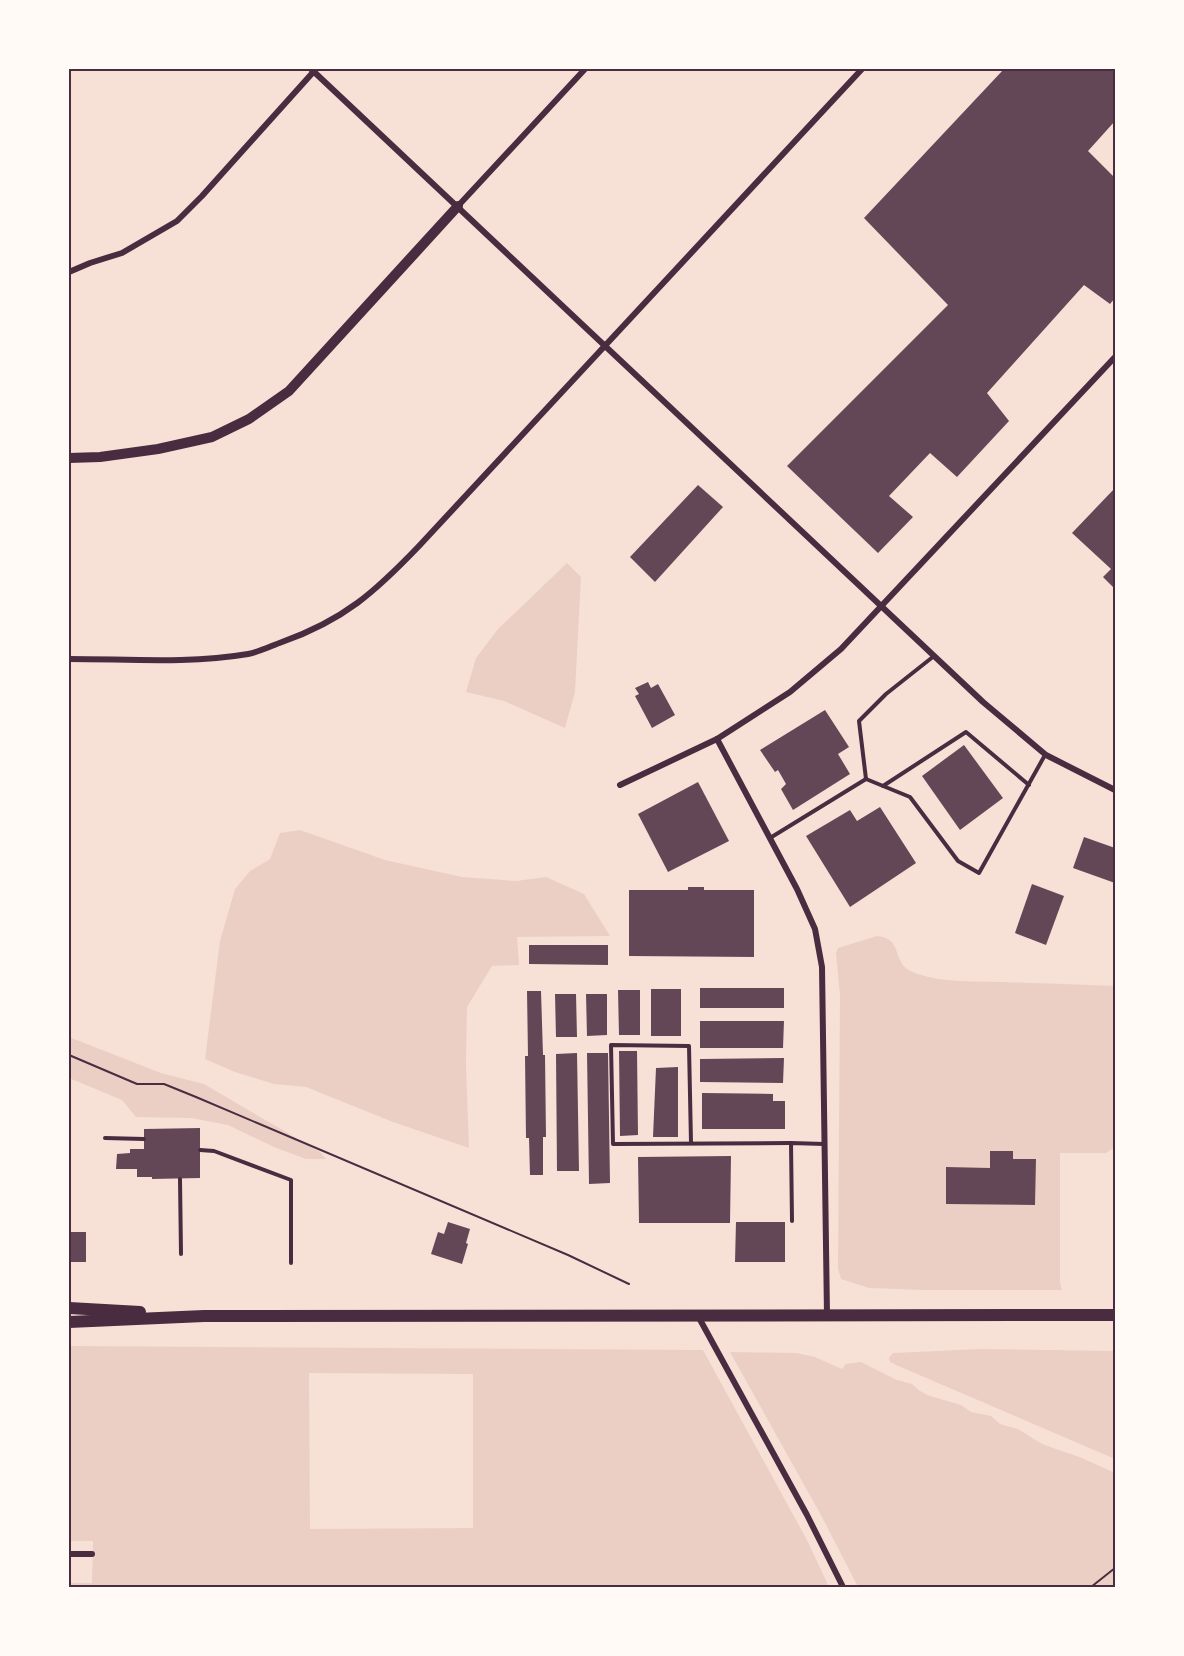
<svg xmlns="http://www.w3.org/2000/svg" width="1184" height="1656" font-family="'Roboto Condensed',sans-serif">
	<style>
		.green { fill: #ebcfc5; fill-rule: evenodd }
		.building { fill: #644757 }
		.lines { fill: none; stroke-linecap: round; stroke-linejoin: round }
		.path { stroke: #4a2c40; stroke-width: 2 }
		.service { stroke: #4a2c40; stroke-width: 4 }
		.minor { stroke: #4a2c40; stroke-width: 6 }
		.tertiary { stroke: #4a2c40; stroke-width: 10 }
		.secondary { stroke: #4a2c40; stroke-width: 12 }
		.neatline { fill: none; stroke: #4a2c40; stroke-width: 2 }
	</style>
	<rect width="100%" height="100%" fill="#f7e1d7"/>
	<g class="green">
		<path d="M567,563l14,14 -6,115 -10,36 -61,-27 -38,-9 10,-34 22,-29z"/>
		<path d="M300,830l85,30 77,17 54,4 30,-4 38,17 26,42 -93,1 2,28 -27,1 -25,41 -1,57 3,84 -76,-26 -87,-35 -32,-3 -39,-12 -30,-13 15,-118 15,-52 15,-18 20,-12 10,-26z"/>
		<path d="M877,936c27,2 14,28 36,36 26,11 58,9 86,10 39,1 77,2 116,4v161l-9,6h-46v130l2,7h-140l-53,-2 -28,-9 -3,-10 2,-274 -4,-42 2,-5z"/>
		<path d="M69,1037l92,36 43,11 116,68 6,7h-20l-32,-12 -46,-22 -37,-7 -55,-1 -14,-17 -53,-22z"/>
		<path d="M69,1346l634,4 104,190 22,47h-760v-4h23l1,-42h-24zM309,1373l164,1v154l-163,1z"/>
		<path d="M981,1349l134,2v108l-219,-94 -6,-3 -1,-4 4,-5z"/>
		<path d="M730,1352l67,1 18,4 27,12 4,-5 15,-2 36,18 15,4 8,7 10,5 31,9 10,7 20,4 9,8 18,5 24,15 40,14 33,15v114h-257l-36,-70z"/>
	</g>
	<g class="building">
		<path d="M1004,69h111v52l-27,30 27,27v120l-5,6 -26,-19 -97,108 22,28 -52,56 -27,-24 -41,43 24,21 -35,36 -91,-87 161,-161 -84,-87z"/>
		<path d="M698,485l25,22 -68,75 -25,-25z"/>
		<path d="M1115,488v101l-12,-12 8,-8 -39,-36z"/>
		<path d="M648,682l3,6 7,-4 17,31 -23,13 -17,-32 4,-2 -4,-6z"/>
		<path d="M825,710l24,37 -11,7 12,20 -57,36 -12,-21 5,-5 -8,-14 -3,2 -15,-22z"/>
		<path d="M964,745l39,53 -43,32 -38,-54z"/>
		<path d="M698,782l31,59 -61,31 -30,-58z"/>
		<path d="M880,807l36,56 -66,44 -44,-71 44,-26 7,11z"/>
		<path d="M1084,837l31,11v35l-42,-15z"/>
		<path d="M1032,884l32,12 -18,49 -31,-12z"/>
		<path d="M688,887h16v3h50v67l-125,-1v-66h59z"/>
		<path d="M529,945h79v20l-79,-1z"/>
		<rect x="700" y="988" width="84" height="20"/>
		<rect x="651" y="989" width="30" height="47"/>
		<path d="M618,990h22v45h-21z"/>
		<path d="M527,991h14l2,64h2l1,82h-3v38h-13l-1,-37h-3l-1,-82h3z"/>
		<path d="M555,994h21l1,43h-21z"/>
		<path d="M586,994h21v41l-20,1z"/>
		<path d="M700,1021h84l-1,27h-83z"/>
		<path d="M619,1051h18l1,84 -18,1z"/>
		<path d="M577,1053l2,118h-22l-1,-117z"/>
		<path d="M587,1053h21l2,130 -21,1z"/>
		<path d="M784,1058l-1,25 -83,-1v-23z"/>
		<path d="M678,1067v70h-25l3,-69z"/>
		<path d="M702,1093l71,1v7h12v28h-83z"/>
		<path d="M200,1128v50l-48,1v-2h-15v-8h-21l1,-15 13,-1v-4h14v-20z"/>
		<path d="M990,1151h23v8h23l-1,46 -89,-1v-37l44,1z"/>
		<path d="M731,1156l-1,67h-91l-1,-66z"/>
		<path d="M448,1222l22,7 -4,14 2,1 -6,20 -31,-10 7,-22 6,2z"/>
		<path d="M736,1222h49v40h-50z"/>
		<rect x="69" y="1232" width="17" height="30"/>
	</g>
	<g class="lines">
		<g class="path">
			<path d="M69,1055l68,29h27l32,13 372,158 61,29"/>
			<path d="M1091,1587l24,-19"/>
		</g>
		<g class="service">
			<path d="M866,779l44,18 48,64 21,12 66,-118"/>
			<path d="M866,779l-7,-58 27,-27 48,-38"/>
			<path d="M883,786l83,-54 63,53"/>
			<path d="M770,838l96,-59"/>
			<path d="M105,1138l39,1"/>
			<path d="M691,1143l-2,-97 -78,-1 2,99 178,-1"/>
			<path d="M200,1150l14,1 77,29v83"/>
			<path d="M180,1179l1,75"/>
			<path d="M792,1221l-1,-78 33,1"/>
		</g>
		<g class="minor">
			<path d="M311,69l672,633 63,53 69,35"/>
			<path d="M458,206l127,-137"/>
			<path d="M69,272l21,-9 32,-10 55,-32 25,-25 114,-127"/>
			<path d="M69,659c59,0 120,5 179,-5 11,-2 23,-8 34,-12 62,-22 93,-50 137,-96l443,-477"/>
			<path d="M717,739l80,150 18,40 7,38 5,348"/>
			<path d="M620,785l97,-46 73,-47 51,-43 274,-292"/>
			<path d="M698,1316l109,199 36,72"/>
			<path d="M69,1554h23"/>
		</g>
		<path class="tertiary" d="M69,458l31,-1 58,-8 54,-12 37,-18 40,-28 169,-185"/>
		<g class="secondary">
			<path d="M69,1308l71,4"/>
			<path d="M69,1322l135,-6 911,-1"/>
		</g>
	</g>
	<rect width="1184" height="1656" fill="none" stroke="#fffaf5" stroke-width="141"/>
	<rect x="70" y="70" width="1044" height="1516" class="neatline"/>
</svg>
